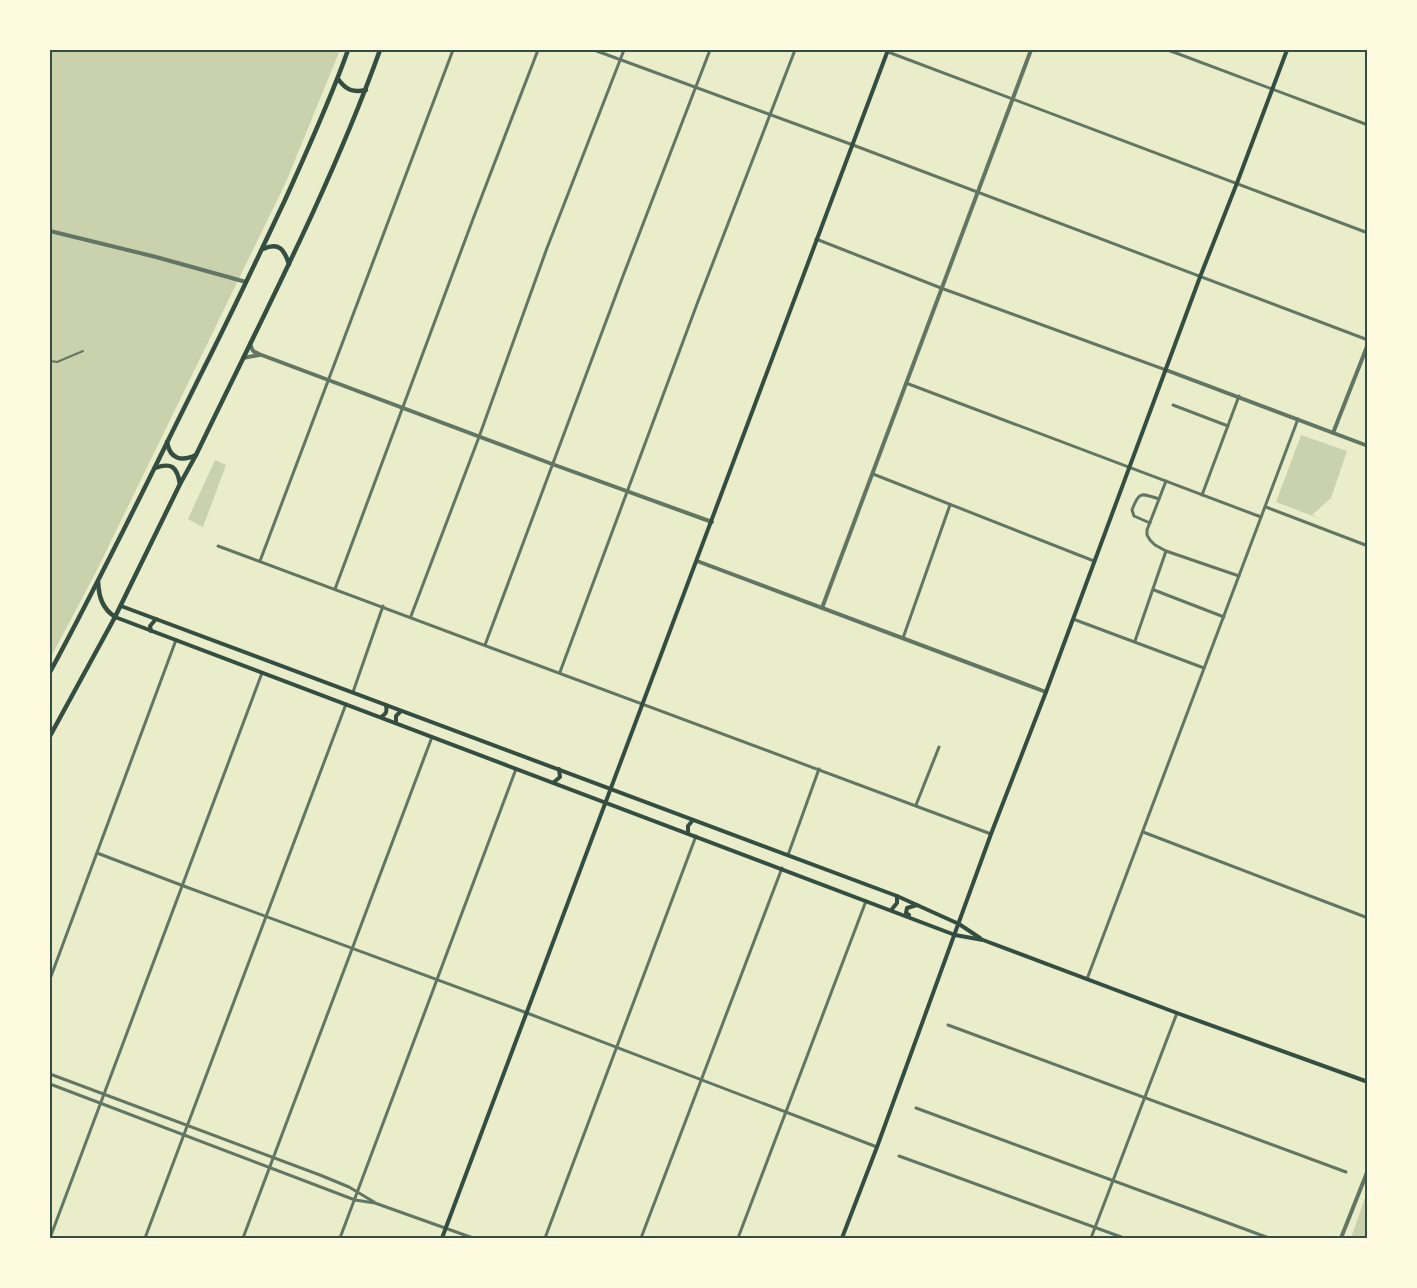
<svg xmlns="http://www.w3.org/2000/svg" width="1417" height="1288" font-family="'Nunito Sans',sans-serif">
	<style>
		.green { fill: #cad2ad }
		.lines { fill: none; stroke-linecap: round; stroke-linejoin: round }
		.pedestrian { stroke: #617663; stroke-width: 2 }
		.minor { stroke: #617663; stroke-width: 3 }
		.tertiary { stroke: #617663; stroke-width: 4 }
		.secondary { stroke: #344e41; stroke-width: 4 }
		.trunk { stroke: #344e41; stroke-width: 4.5 }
		.neatline { fill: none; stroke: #344e41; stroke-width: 2 }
	</style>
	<rect width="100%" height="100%" fill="#e9edc9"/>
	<g class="green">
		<path d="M50,50h290l-54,132 -191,392 -45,85z"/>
		<path d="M1301,435l46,16 -16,47 -19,17 11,5 -47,-18z"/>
		<path d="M215,460l11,5 -23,62 -15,-8z"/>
		<path d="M1367,1192v46h-16z"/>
	</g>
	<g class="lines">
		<path class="pedestrian" d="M51,361l6,1 26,-11"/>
		<g class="minor">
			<path d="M594,50l259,95 515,195"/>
			<path d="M1168,50l200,75"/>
			<path d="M888,52l480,181"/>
			<path d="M816,239l125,49 225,82"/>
			<path d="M906,383l355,134"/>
			<path d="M1173,405l55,21"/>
			<path d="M873,474l221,87"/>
			<path d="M1166,481l-19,49v5l3,5 5,5 11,6 73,25"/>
			<path d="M1202,495l37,-99"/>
			<path d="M1266,507l102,39"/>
			<path d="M1150,523l-16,-7 -2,-6c7,-19 9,-17 27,-11"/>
			<path d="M218,546l773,288"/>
			<path d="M260,561l193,-511"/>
			<path d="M335,589l138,-370 65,-169"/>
			<path d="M1154,590l70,27"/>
			<path d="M411,616l68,-179 68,-189 77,-198"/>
			<path d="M1073,619l131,49"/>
			<path d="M903,638l47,-133"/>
			<path d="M1135,641l31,-90"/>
			<path d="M485,645l138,-369 87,-226"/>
			<path d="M560,672l137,-368 98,-254"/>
			<path d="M353,692l30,-86"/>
			<path d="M916,805l23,-58"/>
			<path d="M1143,832l225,86"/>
			<path d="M97,853l84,32 346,128 350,134"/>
			<path d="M788,855l31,-86"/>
			<path d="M50,979l126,-339"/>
			<path d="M1087,979l211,-560"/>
			<path d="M948,1025l398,147"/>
			<path d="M50,1074l270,101 29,12 25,15"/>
			<path d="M50,1084l305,116 20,3 98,35"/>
			<path d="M916,1108l353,130"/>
			<path d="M899,1156l225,82"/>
			<path d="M50,1238l212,-565"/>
			<path d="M145,1238l201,-534"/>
			<path d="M243,1238l189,-501"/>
			<path d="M340,1238l176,-469"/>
			<path d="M545,1238l151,-402"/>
			<path d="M641,1238l141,-370"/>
			<path d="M738,1238l128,-337"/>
			<path d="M868,1238h1"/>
			<path d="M1091,1238l86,-225"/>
		</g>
		<g class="tertiary">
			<path d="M50,231l106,26 90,25"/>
			<path d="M250,344l3,7 6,3 293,110 160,58"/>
			<path d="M243,358l16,-3"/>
			<path d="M1166,370l202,76"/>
			<path d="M1333,433l35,-89"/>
			<path d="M697,561l349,131"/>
			<path d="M822,608l209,-558"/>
			<path d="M1341,1238l27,-68"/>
		</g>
		<g class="secondary">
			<path d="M121,606l776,290 62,28 21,14"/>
			<path d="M115,617l840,318 28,5 194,73 191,69"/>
			<path d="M151,631l-1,-5 6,-7"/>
			<path d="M381,717c6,-3 6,-7 5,-12"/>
			<path d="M396,723v-7l5,-5"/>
			<path d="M554,782l6,-5 -1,-8"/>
			<path d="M688,833v-7l5,-6"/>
			<path d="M892,909l5,-6v-7"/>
			<path d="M909,915l-3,-2 1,-5 10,-3"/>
			<path d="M442,1238l446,-1188"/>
			<path d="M842,1238l35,-91 114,-313 55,-142 154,-415 37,-94 50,-133"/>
		</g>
		<g class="trunk">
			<path d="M338,79c8,11 15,14 28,11"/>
			<path d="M263,249c16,-7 21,0 26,15"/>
			<path d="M167,442c3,17 14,20 29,13"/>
			<path d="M155,468c17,-6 22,-1 25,16"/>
			<path d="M98,582c1,15 4,26 17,35"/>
			<path d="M50,672c54,-99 103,-202 154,-304 28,-55 54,-111 81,-168 22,-49 45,-99 63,-150"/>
			<path d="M50,736l65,-119 65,-133 16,-29c64,-133 134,-266 184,-405"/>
		</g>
	</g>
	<rect width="1417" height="1288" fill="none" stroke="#fefae0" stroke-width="102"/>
	<rect x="51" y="51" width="1315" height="1186" class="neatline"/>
</svg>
